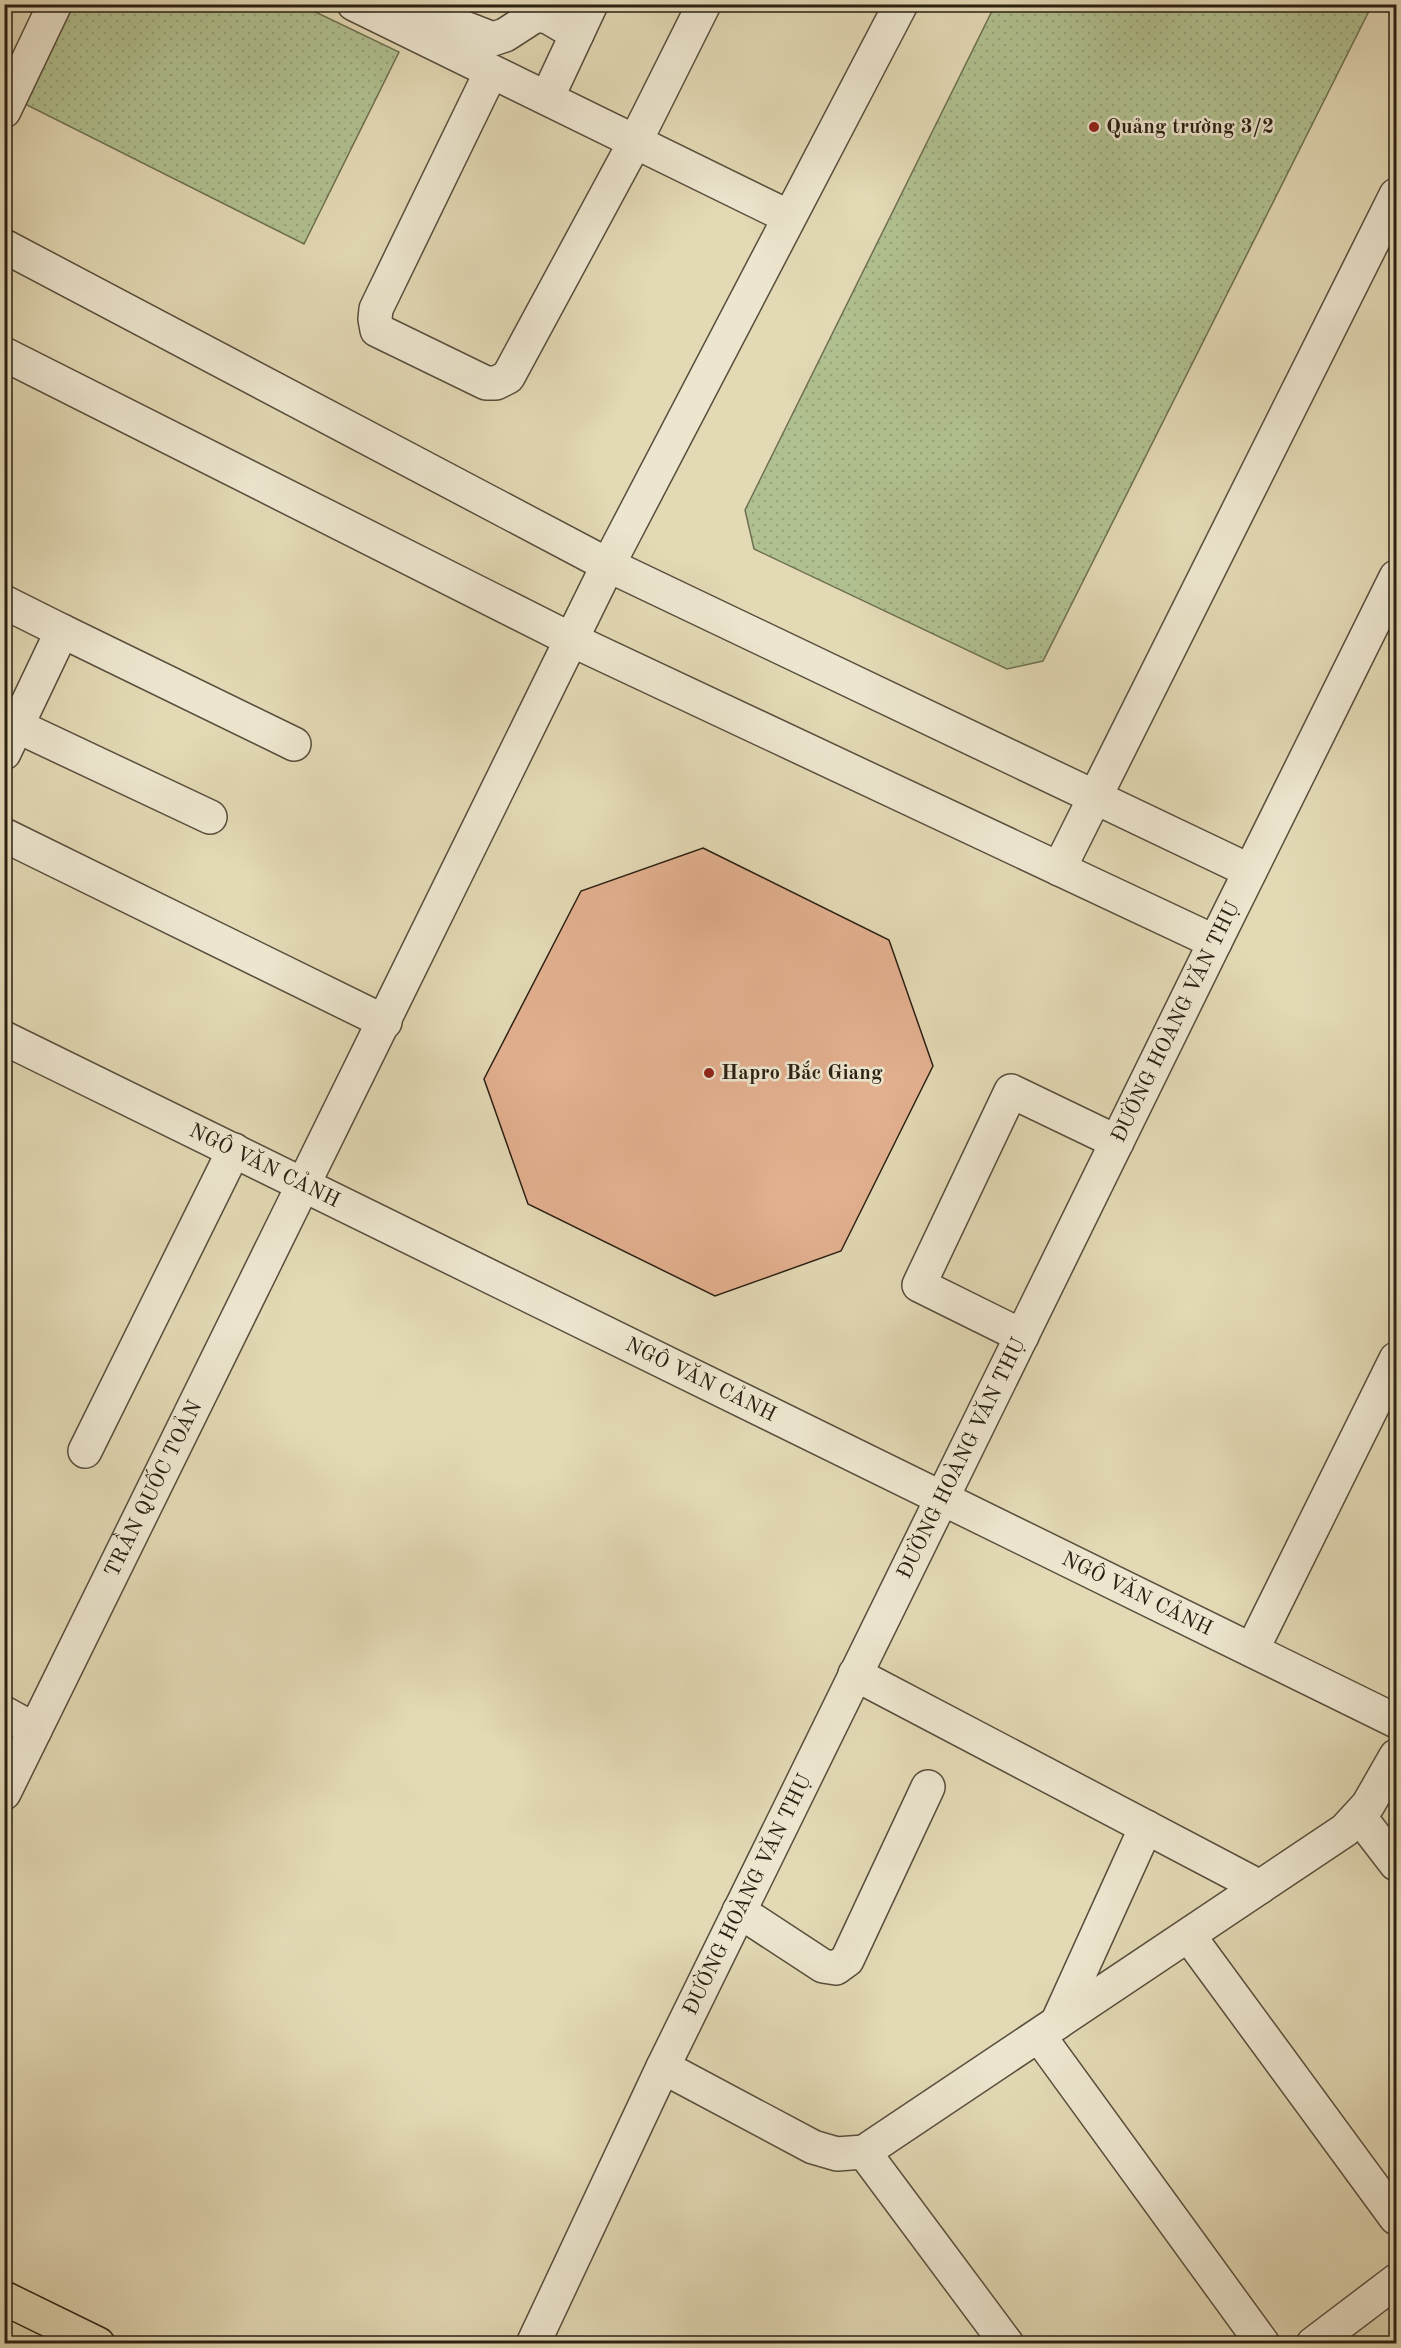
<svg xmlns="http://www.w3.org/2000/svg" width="1401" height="2348" font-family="'Old Standard TT',serif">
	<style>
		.grass { fill: url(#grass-dots); stroke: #6e7052; stroke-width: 1.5 }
		.building { fill: #e3b08f; stroke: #2a2013; stroke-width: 1.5 }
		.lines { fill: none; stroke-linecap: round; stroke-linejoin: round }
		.minor-casing { stroke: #584e3c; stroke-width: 36 }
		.major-casing { stroke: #2a2013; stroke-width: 36 }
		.minor { stroke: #ede6cf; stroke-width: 33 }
		.major { stroke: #e3d9b5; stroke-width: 33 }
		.poi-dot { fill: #8f2418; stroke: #ede6cf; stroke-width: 2 }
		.labels { text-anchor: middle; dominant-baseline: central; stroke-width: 5; stroke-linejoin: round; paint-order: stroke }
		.poi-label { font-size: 21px; font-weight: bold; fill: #2a2013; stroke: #ede6cf; text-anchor: start }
		.street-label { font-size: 21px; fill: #2a2013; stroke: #ede6cf }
	</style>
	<defs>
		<pattern id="grass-dots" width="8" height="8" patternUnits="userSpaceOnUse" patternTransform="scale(1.5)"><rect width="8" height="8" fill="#b1c090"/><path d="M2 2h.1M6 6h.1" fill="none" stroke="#98a57b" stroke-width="1.8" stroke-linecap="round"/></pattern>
	</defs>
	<rect width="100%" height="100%" fill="#e3d9b5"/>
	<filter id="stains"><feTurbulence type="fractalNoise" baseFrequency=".00333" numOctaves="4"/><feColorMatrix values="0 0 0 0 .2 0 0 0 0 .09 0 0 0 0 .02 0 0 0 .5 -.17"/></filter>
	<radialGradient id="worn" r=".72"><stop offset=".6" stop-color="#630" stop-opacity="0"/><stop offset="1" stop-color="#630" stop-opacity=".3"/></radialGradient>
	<g class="grass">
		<path d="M51,5h250l98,47 -95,192 -297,-149z"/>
		<path d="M995,5h377l-329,656 -36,8 -253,-120 -9,-39z"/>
	</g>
	<path class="building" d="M703,848l186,92 44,126 -92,185 -126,45 -187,-92 -44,-125 97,-188z"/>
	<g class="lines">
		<g class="minor-casing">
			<g id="minor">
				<path d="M354,4l435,213"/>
				<path d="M420,4l27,17 -11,19"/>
				<path d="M447,21l46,18 12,-4 31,-20 12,2 29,17"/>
				<path d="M491,72l-115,237 -1,10 2,11 109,53h10l12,-6 128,-237 68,-136"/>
				<path d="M547,98l44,-94"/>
				<path d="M4,111l51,-107"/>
				<path d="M4,246l604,319 642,306"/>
				<path d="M4,354l568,286 643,302"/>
				<path d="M4,602l58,29 -58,122"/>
				<path d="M62,631l232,113"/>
				<path d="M4,720l206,97"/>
				<path d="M4,835l381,187"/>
				<path d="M1059,869l337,-674"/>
				<path id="s1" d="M4,1038l1392,683"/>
				<path d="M1022,1336l-103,-51 92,-194 106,51"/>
				<path d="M85,1451l149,-301"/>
				<path d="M1252,1650l144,-291"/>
				<path d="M855,1674l405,213"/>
				<path d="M4,1713l31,17"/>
				<path id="s2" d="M4,1793l604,-1228 293,-561"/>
				<path d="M1359,1816l37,48"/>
				<path d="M739,1911l84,55 13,2 11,-8 81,-173"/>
				<path d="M1189,1936l207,282"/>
				<path d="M1057,2023l89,-196"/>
				<path d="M1039,2036l224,308"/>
				<path d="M663,2067l150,80 24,7 27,-2 481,-322 23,-25 28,-49"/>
				<path d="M864,2152l143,192"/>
				<path id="s3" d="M533,2344l130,-277 552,-1125 181,-365"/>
				<path d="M1313,2344l83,-63"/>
			</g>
		</g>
		<g class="major-casing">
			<path id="major" d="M4,2298l94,46"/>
		</g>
		<use href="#minor" class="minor"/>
		<use href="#major" class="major"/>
	</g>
	<g class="poi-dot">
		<circle cx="1094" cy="127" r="6"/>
		<circle cx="709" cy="1073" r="6"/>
	</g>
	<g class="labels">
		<g class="poi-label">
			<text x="1106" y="127">Quảng trường 3/2</text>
			<text x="721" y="1073">Hapro Bắc Giang</text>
		</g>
		<g class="street-label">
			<text stroke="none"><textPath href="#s3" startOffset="1470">ĐƯỜNG HOÀNG VĂN THỤ</textPath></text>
			<text stroke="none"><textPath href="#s1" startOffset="290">NGÔ VĂN CẢNH</textPath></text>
			<text stroke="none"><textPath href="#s1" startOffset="776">NGÔ VĂN CẢNH</textPath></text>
			<text stroke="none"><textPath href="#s3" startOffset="984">ĐƯỜNG HOÀNG VĂN THỤ</textPath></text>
			<text stroke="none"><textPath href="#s2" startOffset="339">TRẦN QUỐC TOẢN</textPath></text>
			<text stroke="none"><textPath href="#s1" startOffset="1262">NGÔ VĂN CẢNH</textPath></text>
			<text stroke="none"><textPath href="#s3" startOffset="498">ĐƯỜNG HOÀNG VĂN THỤ</textPath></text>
		</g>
	</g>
	<rect width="1401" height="2348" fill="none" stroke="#e3d9b5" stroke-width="24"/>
	<rect x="6" y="6" width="1389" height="2336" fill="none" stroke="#2a2013" stroke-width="3"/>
	<rect x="12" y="12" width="1377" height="2324" fill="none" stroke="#2a2013" stroke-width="1.5"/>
	<rect width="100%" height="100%" filter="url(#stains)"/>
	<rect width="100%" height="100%" fill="url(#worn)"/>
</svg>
